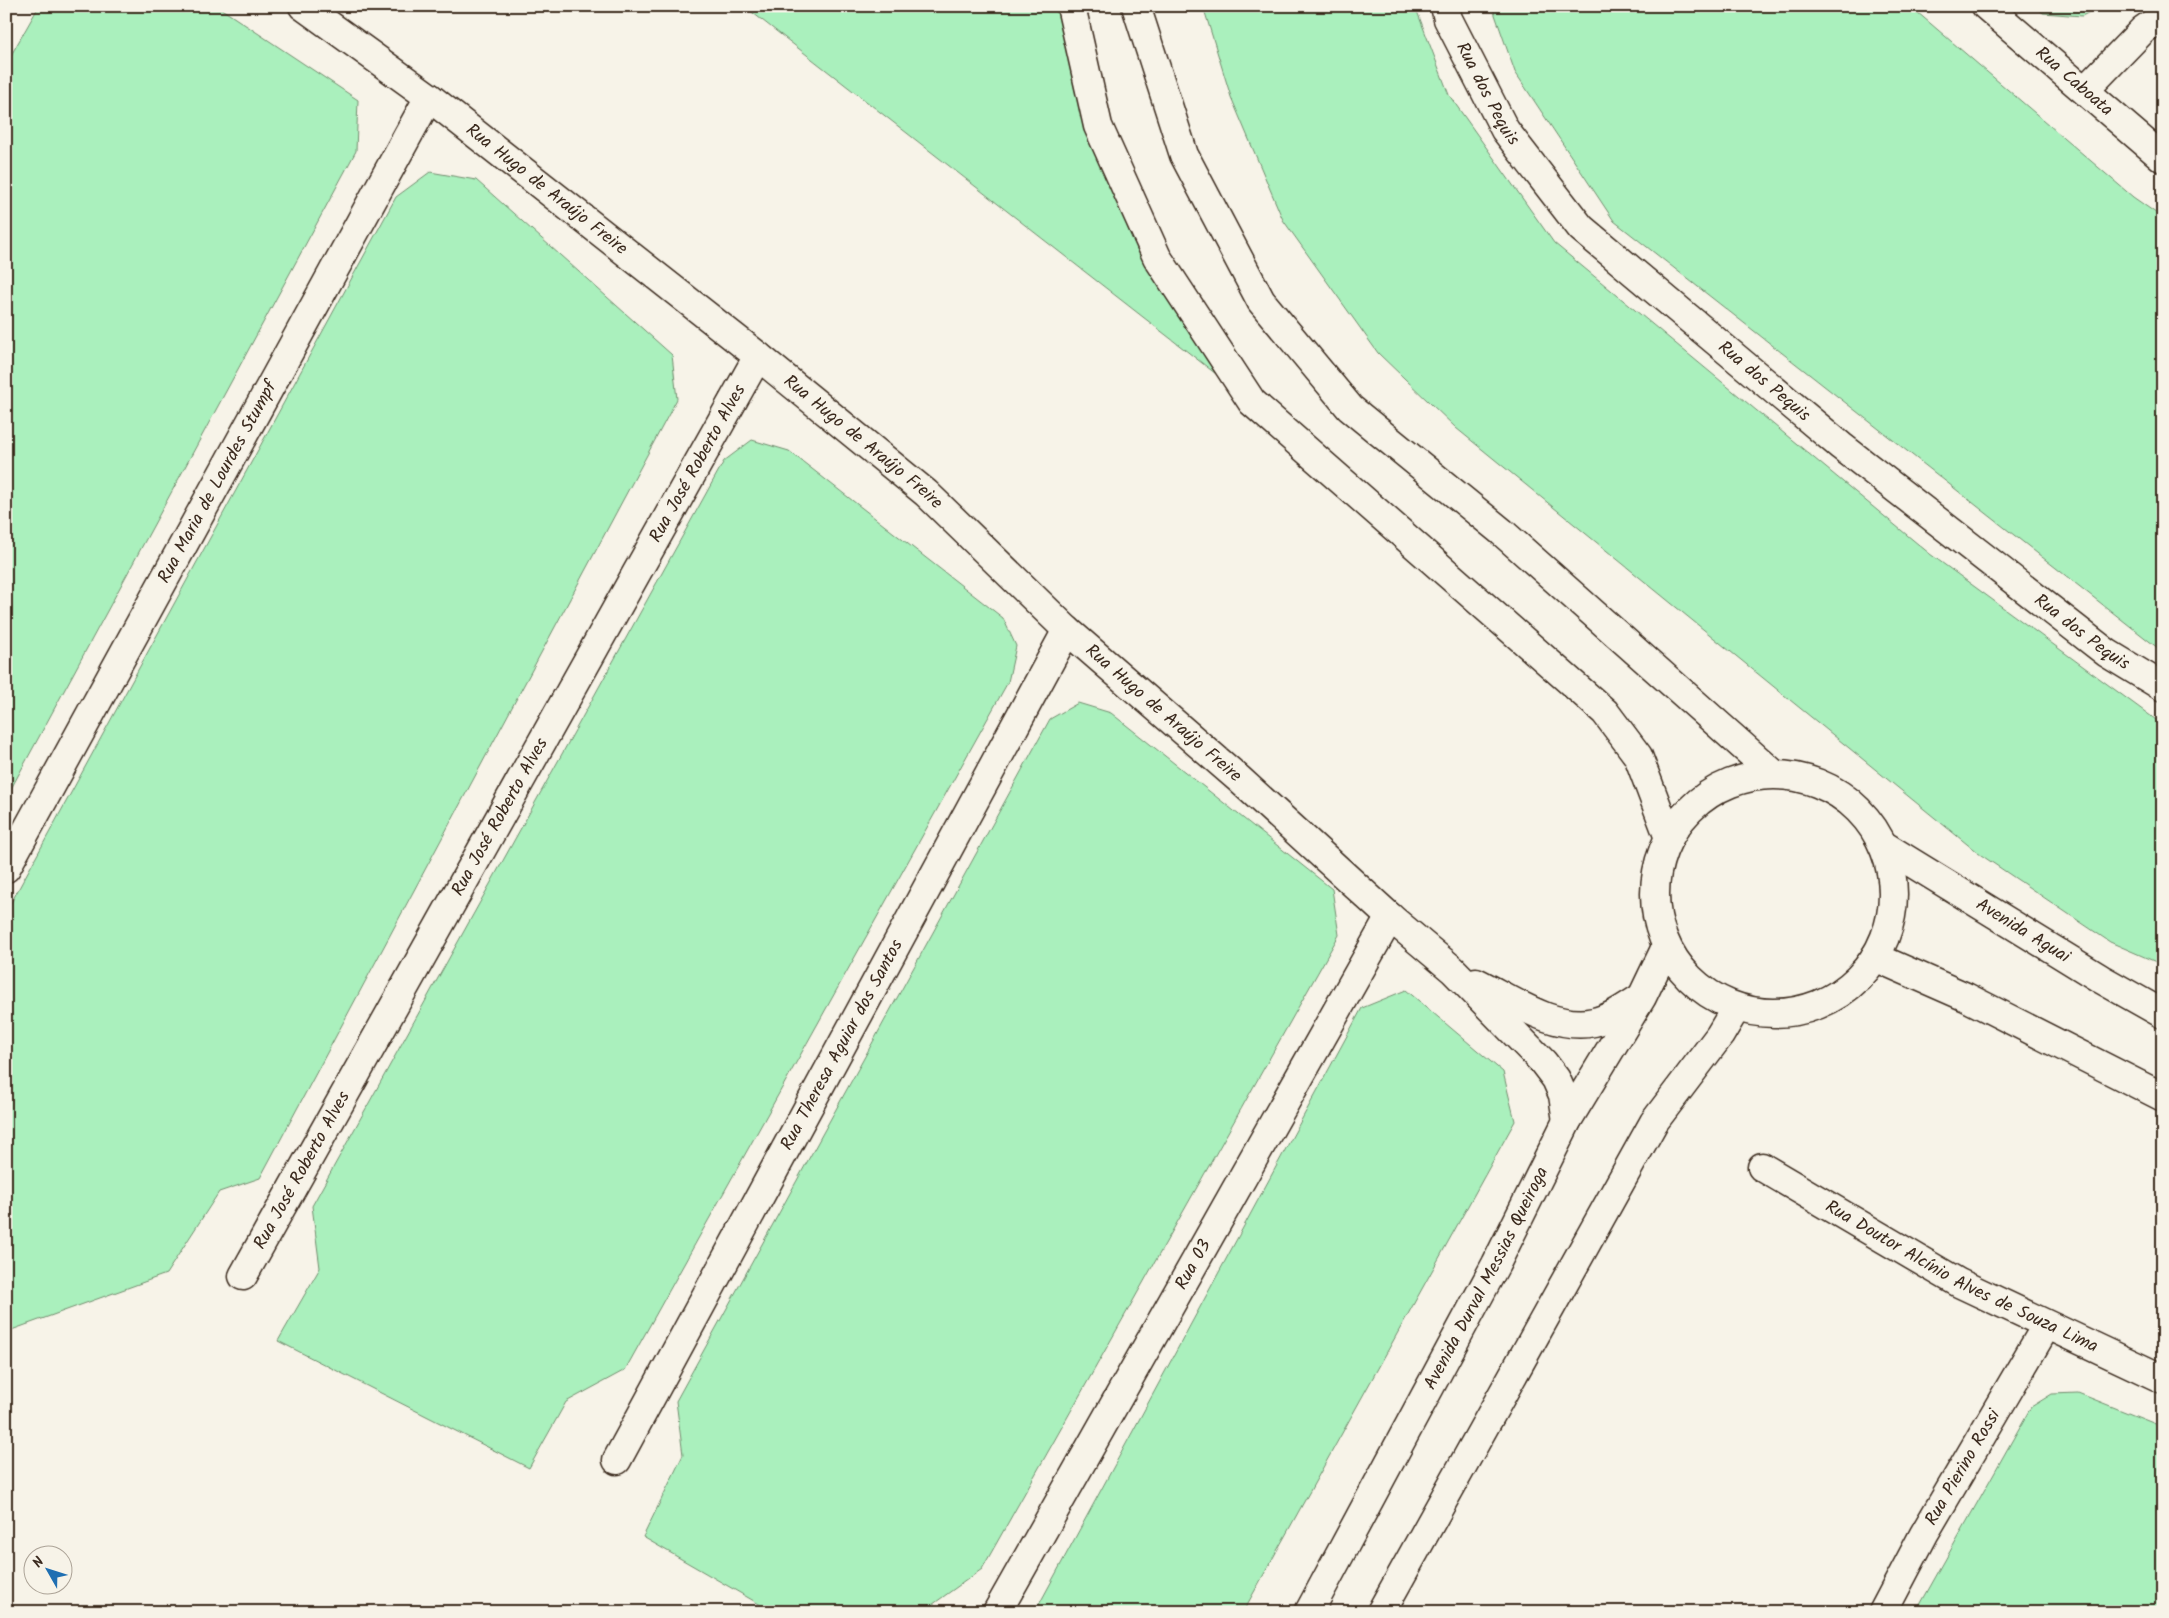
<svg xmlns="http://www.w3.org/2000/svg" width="2169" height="1618" font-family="Kalam,sans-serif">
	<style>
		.green { fill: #aaf0bd; stroke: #728d6e }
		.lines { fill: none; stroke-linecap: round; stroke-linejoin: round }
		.minor-casing { stroke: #3b2a1e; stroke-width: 31 }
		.minor { stroke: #f7f3e8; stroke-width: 28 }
		.labels { text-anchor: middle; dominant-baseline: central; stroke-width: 4.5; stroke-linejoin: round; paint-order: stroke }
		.street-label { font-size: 18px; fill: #3b2a1e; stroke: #f7f3e8 }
	</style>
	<rect width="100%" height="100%" fill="#f7f3e8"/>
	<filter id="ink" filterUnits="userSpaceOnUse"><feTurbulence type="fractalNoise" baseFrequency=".02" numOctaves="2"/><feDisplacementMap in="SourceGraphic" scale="10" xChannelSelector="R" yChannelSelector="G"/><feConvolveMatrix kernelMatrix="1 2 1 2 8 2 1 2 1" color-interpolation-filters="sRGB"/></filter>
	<g filter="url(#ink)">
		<g class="green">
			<path d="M39,6h178l141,94 -2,51 -350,647v-734z"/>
			<path d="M744,6h327l27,120 154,276z"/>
			<path d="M1203,6h212l34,89 105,148 376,311 233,171v240l-53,-23 -132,-89 -522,-425 -78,-75 -95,-133 -52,-123z"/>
			<path d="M1492,6h418l223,191 30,21v434l-549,-431 -99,-149z"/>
			<path d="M2035,6h66l-19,10 -39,-3z"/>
			<path d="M430,172l46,8 196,175 5,44 -417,779 -41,14 -53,82 -160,58v-420l390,-715z"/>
			<path d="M752,440l37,11 214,167 13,28 -8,36 -383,688 -59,32 -37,66 -251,-127 42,-73 -8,-62 412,-745z"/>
			<path d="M1078,703l33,10 221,176 7,46 -357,634 -60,43h-149l-130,-75 40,-82 -7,-54 374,-682z"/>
			<path d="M1406,990l97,82 12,49 -272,491h-208l327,-604z"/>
			<path d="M2078,1393l85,34v185h-247l115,-205 21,-13z"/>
		</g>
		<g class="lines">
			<g class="minor-casing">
				<g id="minor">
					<path id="s1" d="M303,6l126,91 329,259 168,137 141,137 172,149 151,138 63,53 90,92 13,17 7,16 4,26"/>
					<path d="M1071,6l27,120 59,131 95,145 353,310 33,44 31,82"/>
					<path d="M1136,6l48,149 77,146 89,107 152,124 272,242"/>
					<path id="s2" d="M1445,6l3,13 57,111 76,98 260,218 266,207 56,34"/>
					<path id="s3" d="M1986,6l177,152"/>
					<path d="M2085,90l58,-60 20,-14"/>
					<circle cx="1774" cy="894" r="119"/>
					<path id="s4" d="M1883,845l218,134 62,35"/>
					<path id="s5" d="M6,868l423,-771"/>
					<path d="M1875,957l91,40 197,100"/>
					<path d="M1476,982c35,17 78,49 118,40 17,-4 31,-14 45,-23"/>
					<path id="s6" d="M1762,1167l197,116 204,96"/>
					<path id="s7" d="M243,1276l515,-920"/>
					<path id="s8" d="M617,1460l450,-830"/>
					<path id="s9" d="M997,1612l393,-695"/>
					<path id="s10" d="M1309,1612l187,-348 71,-143 75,-124 24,-50"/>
					<path d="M1381,1612l273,-490 66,-87 16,-27"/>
					<path id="s11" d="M1883,1612l41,-78 122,-208"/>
				</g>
			</g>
			<use href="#minor" class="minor"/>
		</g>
	</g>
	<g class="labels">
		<g class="street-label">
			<text stroke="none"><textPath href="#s3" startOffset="116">Rua Caboata</textPath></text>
			<text stroke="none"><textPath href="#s2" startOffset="98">Rua dos Pequis</textPath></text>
			<text stroke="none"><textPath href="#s1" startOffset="305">Rua Hugo de Araújo Freire</textPath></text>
			<text stroke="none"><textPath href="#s2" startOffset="501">Rua dos Pequis</textPath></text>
			<text stroke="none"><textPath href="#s1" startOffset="710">Rua Hugo de Araújo Freire</textPath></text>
			<text stroke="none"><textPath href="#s7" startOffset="931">Rua José Roberto Alves</textPath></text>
			<text stroke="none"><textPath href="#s5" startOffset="440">Rua Maria de Lourdes Stumpf</textPath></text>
			<text stroke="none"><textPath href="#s2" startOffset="906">Rua dos Pequis</textPath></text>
			<text stroke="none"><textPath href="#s1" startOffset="1115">Rua Hugo de Araújo Freire</textPath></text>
			<text stroke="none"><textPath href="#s7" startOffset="526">Rua José Roberto Alves</textPath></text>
			<text stroke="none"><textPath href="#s4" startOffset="164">Avenida Aguai</textPath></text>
			<text stroke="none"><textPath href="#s8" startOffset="472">Rua Theresa Aguiar dos Santos</textPath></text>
			<text stroke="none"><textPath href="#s7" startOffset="121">Rua José Roberto Alves</textPath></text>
			<text stroke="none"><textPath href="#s9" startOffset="399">Rua 03</textPath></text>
			<text stroke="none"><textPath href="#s6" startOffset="228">Rua Doutor Alcínio Alves de Souza Lima</textPath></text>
			<text stroke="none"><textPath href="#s10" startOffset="378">Avenida Durval Messias Queiroga</textPath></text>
			<text stroke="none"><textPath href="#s11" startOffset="165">Rua Pierino Rossi</textPath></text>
		</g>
	</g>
	<rect width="2169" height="1618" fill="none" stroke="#f7f3e8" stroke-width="25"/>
	<rect x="12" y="12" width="2144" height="1593" fill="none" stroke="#3b2a1e" stroke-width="2" filter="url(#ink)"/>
	<g transform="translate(48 1570) rotate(309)"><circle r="24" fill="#f7f3e8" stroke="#aca397"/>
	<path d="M0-4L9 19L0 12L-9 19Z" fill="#1f6fb2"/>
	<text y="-8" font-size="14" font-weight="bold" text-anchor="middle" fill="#3b2a1e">N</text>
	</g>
</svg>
